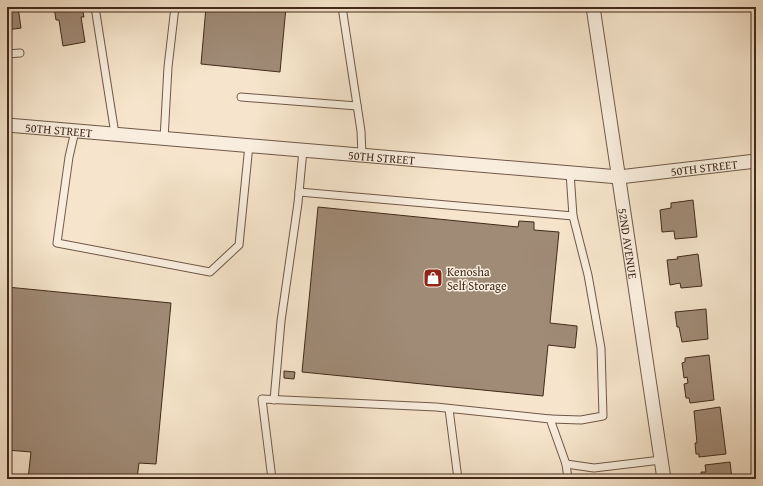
<svg xmlns="http://www.w3.org/2000/svg" width="763" height="486" font-family="'Gentium Book Plus',serif">
	<style>
		.building { fill: #a08b77; stroke: #42291b }
		.lines { fill: none; stroke-linecap: round; stroke-linejoin: round }
		.lane-casing { stroke: #6f5847; stroke-width: 9 }
		.street-casing { stroke: #6f5847; stroke-width: 15 }
		.lane { stroke: #f9eede; stroke-width: 7 }
		.street { stroke: #f9eede; stroke-width: 13 }
		.labels { text-anchor: middle; dominant-baseline: central; stroke-width: 3; stroke-linejoin: round; paint-order: stroke }
		.street-label { font-size: 12px; fill: #42291b; stroke: #f9eede }
		.poi-label { font-size: 12px; fill: #42291b; stroke: #f9eede; text-anchor: start }
	</style>
	<rect width="100%" height="100%" fill="#f6e5cc"/>
	<filter id="stains"><feTurbulence type="fractalNoise" baseFrequency=".005" numOctaves="4"/><feColorMatrix values="0 0 0 0 .2 0 0 0 0 .09 0 0 0 0 .02 0 0 0 .5 -.17"/></filter>
	<radialGradient id="worn" r=".72"><stop offset=".6" stop-color="#630" stop-opacity="0"/><stop offset="1" stop-color="#630" stop-opacity=".3"/></radialGradient>
	<g class="building">
		<path d="M7,7h11l3,21 -14,2z"/>
		<path d="M54,7h28l2,10h-3l4,25 -22,4 -4,-26h-3z"/>
		<path d="M206,7h80l-6,65 -79,-8z"/>
		<path d="M693,200l4,37 -22,2 -1,-8 -12,1 -2,-22 11,-2v-5z"/>
		<path d="M318,207l200,20 1,-6 15,1v8l25,2 -9,91 27,3v3l-2,19 -27,-3 -5,51 -241,-24z"/>
		<path d="M698,254l4,32 -21,2 -1,-5 -10,2 -3,-25 11,-1 -1,-2z"/>
		<path d="M7,287l164,16 -15,161 -17,-1 -2,16h-109l3,-27 -24,-2z"/>
		<path d="M706,309l2,30 -26,3 -3,-15h-2l-2,-15z"/>
		<path d="M709,355l5,45 -24,3 -1,-5h-3l-2,-14 4,-1 -1,-6 -3,1 -2,-15 3,-1v-4z"/>
		<path d="M284,371l11,1 -1,7 -10,-1z"/>
		<path d="M720,407l6,47 -27,3v-3h-3l-1,-11h2l-3,-32z"/>
		<path d="M730,462l2,17h-30l-1,-7h5l-1,-7z"/>
	</g>
	<g class="lines">
		<g class="lane-casing">
			<g id="lane">
				<path d="M95,7l20,127"/>
				<path d="M342,7l19,124 1,24"/>
				<path d="M7,54l13,-1"/>
				<path d="M241,97l116,9"/>
				<path d="M75,131l-6,26 -12,86 153,29 29,-27 10,-100"/>
				<path d="M164,139l4,-72 7,-60"/>
				<path d="M299,192l274,24"/>
				<path d="M274,400l7,-79 17,-118 5,-53"/>
				<path d="M449,409l9,70"/>
				<path d="M550,419l31,1 22,-4 -2,-68 -13,-73 -15,-59 -3,-43"/>
				<path d="M566,464l28,4 67,-8"/>
				<path d="M272,479l-10,-80 174,8 114,12 16,45 2,15"/>
			</g>
		</g>
		<g class="street-casing">
			<g id="street">
				<path id="s1" d="M593,7l71,472"/>
				<path id="s2" d="M7,125l612,52 137,-16"/>
			</g>
		</g>
		<use href="#lane" class="lane"/>
		<use href="#street" class="street"/>
	</g>
	<defs>
		<g id="shop-square" transform="scale(1)"><rect x="-9" y="-9" width="18" height="18" rx="4" fill="#8f2418" stroke="#f9eede"/><path d="M-5-2.5h2.3a2.7 3.5 0 0 1 5.4 0H5L5.5 6h-11ZM-1.5-2.5h3a1.5 2.3 0 0 0-3 0Z" fill="#fff"/></g>
	</defs>
	<g fill-rule="evenodd">
		<use href="#shop-square" x="433" y="278"/>
	</g>
	<g class="labels">
		<g class="street-label">
			<text stroke="none"><textPath href="#s2" startOffset="52">50TH STREET</textPath></text>
			<text stroke="none"><textPath href="#s2" startOffset="376">50TH STREET</textPath></text>
			<text stroke="none"><textPath href="#s2" startOffset="700">50TH STREET</textPath></text>
			<text stroke="none"><textPath href="#s1" startOffset="239">52ND AVENUE</textPath></text>
		</g>
		<g class="poi-label">
			<text x="447" y="271">Kenosha<tspan x="447" dy="14">Self Storage</tspan></text>
		</g>
	</g>
	<rect width="763" height="486" fill="none" stroke="#f6e5cc" stroke-width="24"/>
	<rect x="8" y="8" width="747" height="470" fill="none" stroke="#42291b" stroke-width="2"/>
	<rect x="12" y="12" width="739" height="462" fill="none" stroke="#42291b"/>
	<rect width="100%" height="100%" filter="url(#stains)"/>
	<rect width="100%" height="100%" fill="url(#worn)"/>
</svg>
